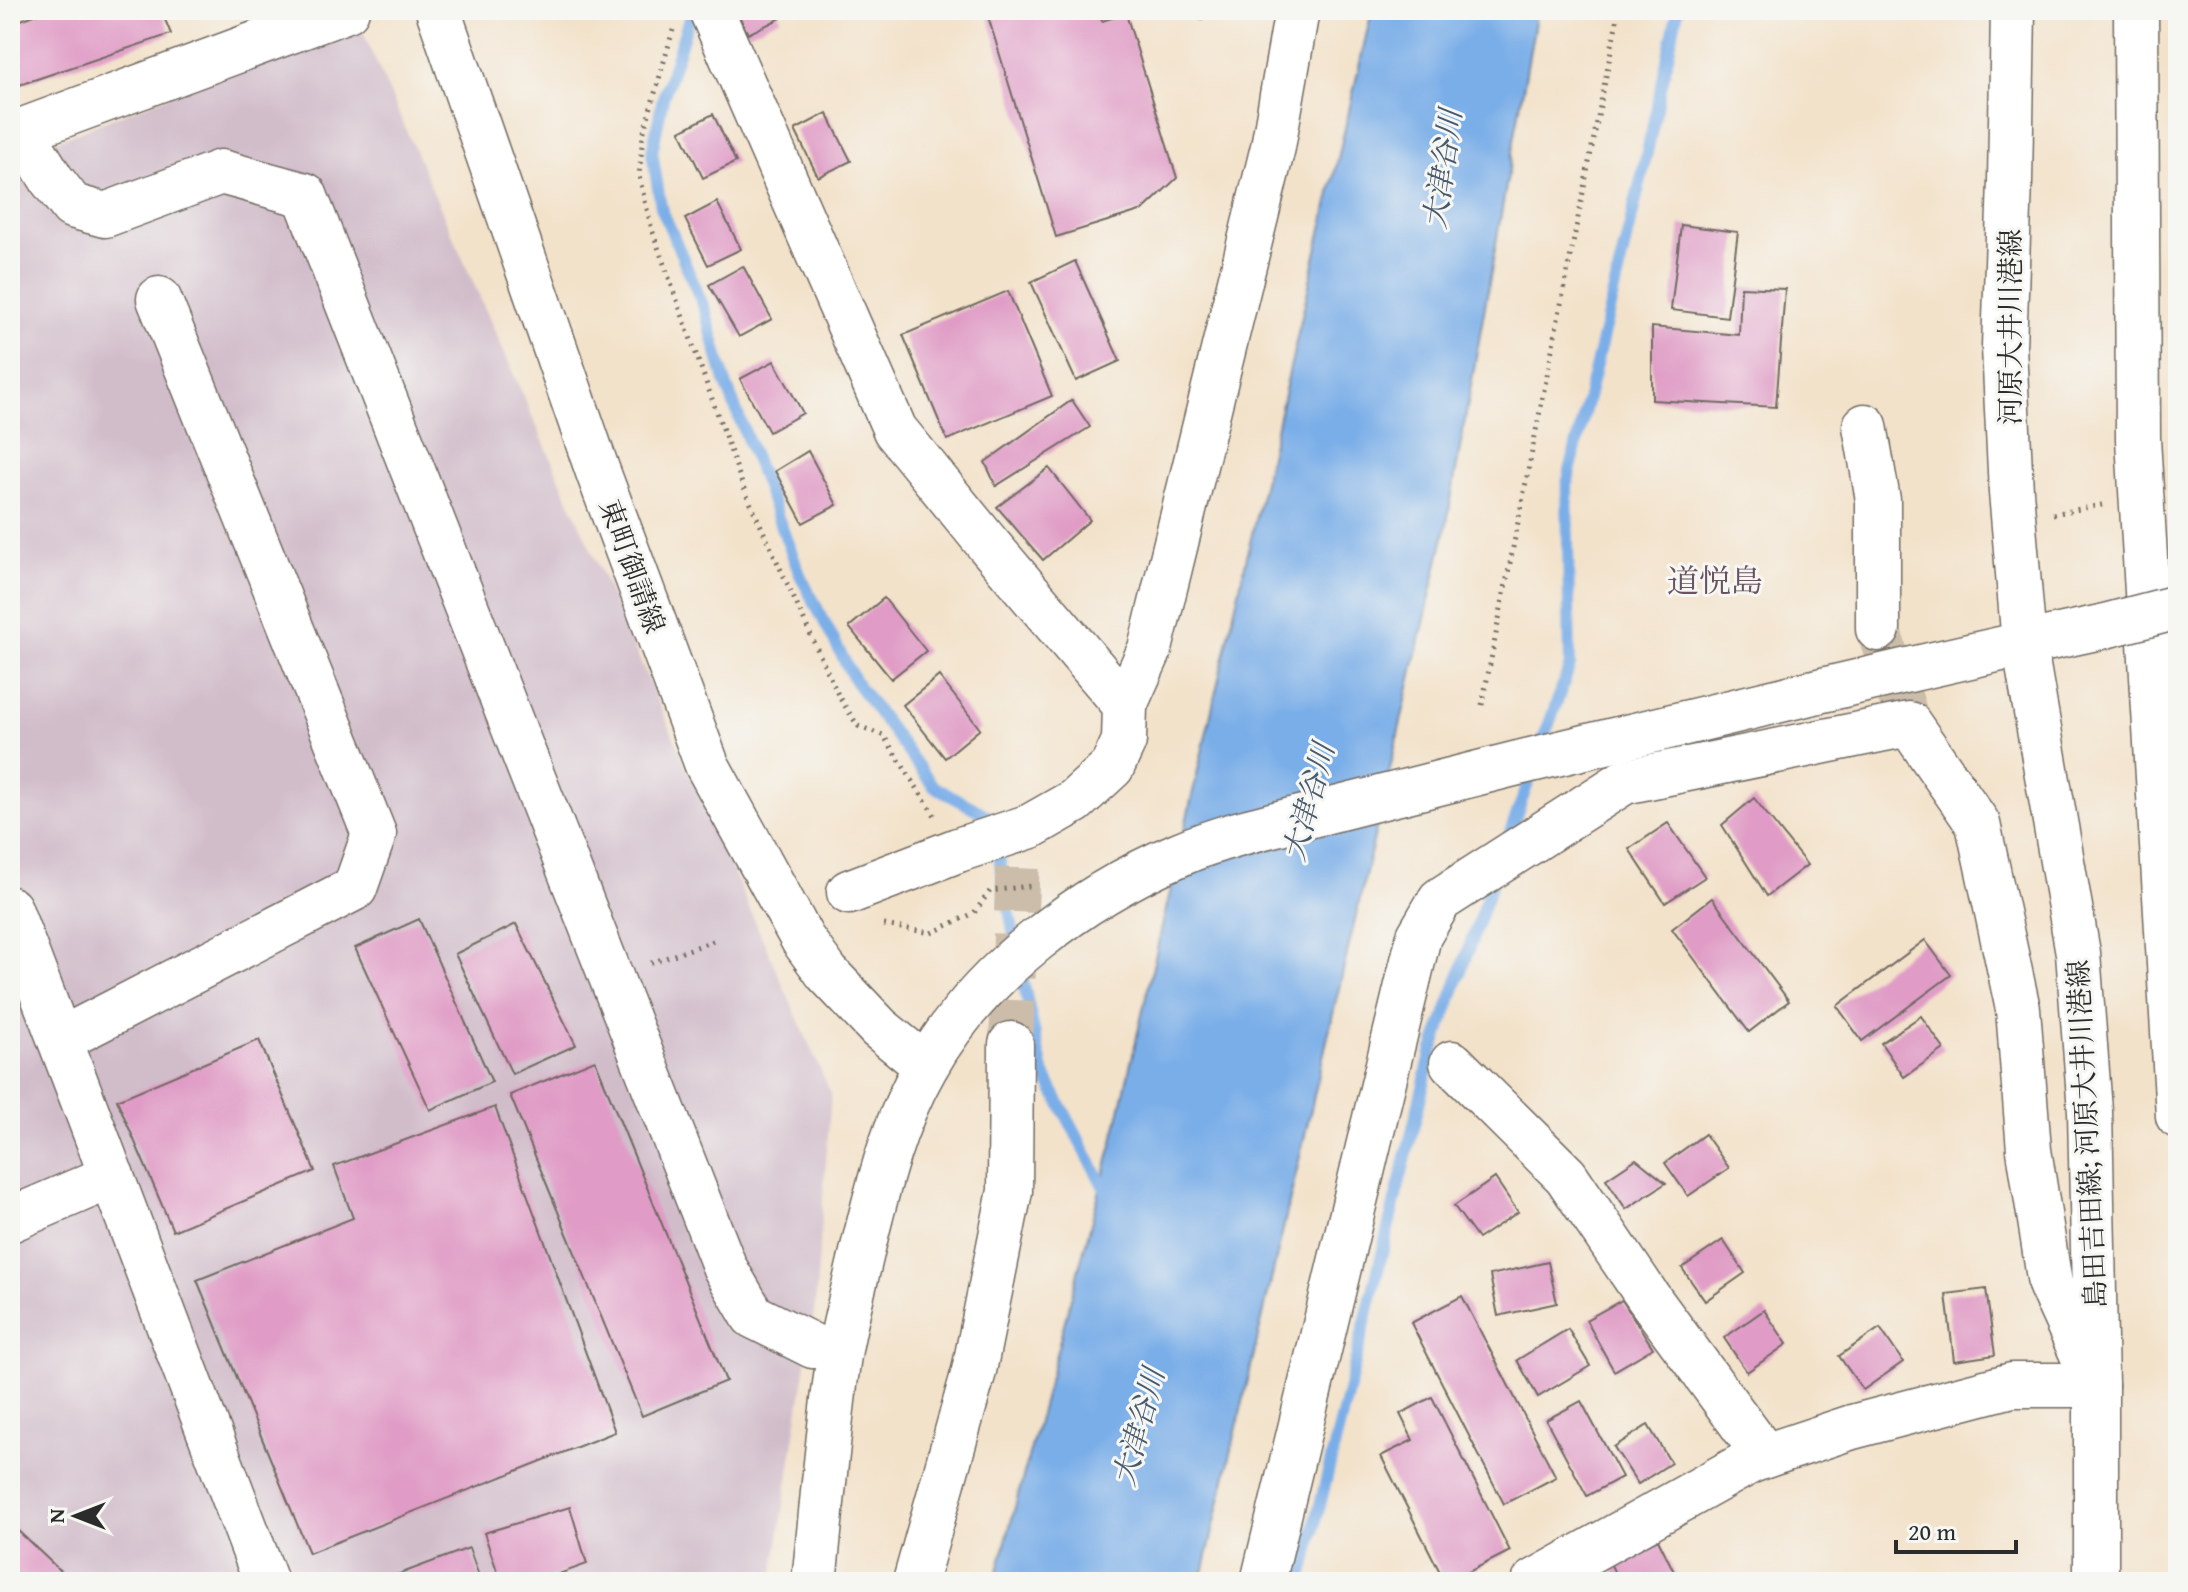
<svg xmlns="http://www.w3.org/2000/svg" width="2188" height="1592" font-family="'Gentium Book Plus','Noto Serif JP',serif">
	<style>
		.industrial { fill: #d1bdca }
		.water { fill: #7aaee8; stroke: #526c8a; stroke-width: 2 }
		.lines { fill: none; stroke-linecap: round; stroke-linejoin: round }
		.stream { stroke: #7aaee8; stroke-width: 12 }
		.building { fill: #e09cc6 }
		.minor-tunnel { stroke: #cbbdaa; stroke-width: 44; stroke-dasharray: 44 22; stroke-linecap: butt }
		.minor-casing { stroke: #716b63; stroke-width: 47 }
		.major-casing { stroke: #716b63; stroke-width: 47 }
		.path { stroke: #716b63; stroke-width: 5; stroke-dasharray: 2 6; stroke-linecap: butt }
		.minor { stroke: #fff; stroke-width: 44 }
		.major { stroke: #fff; stroke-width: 44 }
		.major-bridge-casing { stroke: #716b63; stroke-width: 47; stroke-linecap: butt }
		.major-bridge { stroke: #fff; stroke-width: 44 }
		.labels { text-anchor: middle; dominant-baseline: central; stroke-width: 6; stroke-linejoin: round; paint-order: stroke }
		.street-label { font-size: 28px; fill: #2b2b2b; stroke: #f6f6f2 }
		.water-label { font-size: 30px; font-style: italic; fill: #47596d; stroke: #f6f6f2 }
		.quarter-label { font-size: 32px; fill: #6a5361; stroke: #f6f6f2 }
	</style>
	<rect width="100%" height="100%" fill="#f6f6f2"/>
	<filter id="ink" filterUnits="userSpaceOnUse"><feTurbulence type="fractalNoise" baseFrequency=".0125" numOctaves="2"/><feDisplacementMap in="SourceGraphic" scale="16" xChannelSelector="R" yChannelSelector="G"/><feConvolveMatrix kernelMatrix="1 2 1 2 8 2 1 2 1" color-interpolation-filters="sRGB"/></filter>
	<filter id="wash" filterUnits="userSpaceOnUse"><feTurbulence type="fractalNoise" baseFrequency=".006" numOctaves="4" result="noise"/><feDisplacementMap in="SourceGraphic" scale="32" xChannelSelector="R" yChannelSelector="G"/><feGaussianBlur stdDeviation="1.8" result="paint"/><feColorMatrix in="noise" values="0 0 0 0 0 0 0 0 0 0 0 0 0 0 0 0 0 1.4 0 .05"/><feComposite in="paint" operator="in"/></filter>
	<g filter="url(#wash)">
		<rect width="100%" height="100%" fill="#f3e2ca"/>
		<path class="industrial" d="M358,21l473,1073 -16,211 -43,277h-762v-1423z"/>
		<path class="water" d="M1372,10h165l-91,518 -245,1054h-206l118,-441z"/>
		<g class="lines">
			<g class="stream">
				<path d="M692,10l-29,88 -11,54 9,55 44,103 20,71 76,196 54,104 78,105 59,32 2,10"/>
				<path d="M1540,749l30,-84 -3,-181 75,-309 36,-165"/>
				<path d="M1506,843l27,-73"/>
				<path d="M997,846l19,100"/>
				<path d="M1020,968l23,103 65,124"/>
				<path d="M1301,1582l130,-527 61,-172"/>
			</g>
		</g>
		<g id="blocks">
			<g class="building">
				<path d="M48,10h113l10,24 -161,54v-64z"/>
				<path d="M736,10h41l4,8 -33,16z"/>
				<path d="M986,10h113l3,11 24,-7 51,164 -34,32 -87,27z"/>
				<path d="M1175,10h31l-4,10z"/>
				<path d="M827,113l24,48 -33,16 -23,-47z"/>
				<path d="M713,114l23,48 -33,16 -23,-47z"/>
				<path d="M717,202l24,47 -33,16 -23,-46z"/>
				<path d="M1681,225l57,7 -11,85 -56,-7z"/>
				<path d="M1075,261l45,100 -44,20 -45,-99z"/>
				<path d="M743,266l29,53 -33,18 -30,-52z"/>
				<path d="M1741,287l44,2 -9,118 -124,-7v-73l87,8z"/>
				<path d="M1008,291l44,105 -105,44 -44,-105z"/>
				<path d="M774,361l29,52 -34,19 -29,-53z"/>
				<path d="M1072,400l18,27 -94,59 -11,-24z"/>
				<path d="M808,451l29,54 -34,18 -28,-52z"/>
				<path d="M1049,468l41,52 -47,40 -46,-53z"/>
				<path d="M884,598l42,53 -35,28 -42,-52z"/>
				<path d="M939,676l41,53 -35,29 -42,-53z"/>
				<path d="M1754,798l53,67 -40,31 -45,-71z"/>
				<path d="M1668,823l37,54 -40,26 -36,-54z"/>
				<path d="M1712,898l77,103 -40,31 -77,-103z"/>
				<path d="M419,919l73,163 -62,28 -75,-162z"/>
				<path d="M516,924l60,121 -64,29 -57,-120z"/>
				<path d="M1925,940l26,35 -89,66 -25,-35z"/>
				<path d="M1921,1016l23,33 -40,28 -23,-34z"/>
				<path d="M259,1040l56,131 -142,60 -56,-131z"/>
				<path d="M595,1060l131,321 -84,35 -132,-321z"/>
				<path d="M495,1107l120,325 -306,121 -112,-273 156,-62 -19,-52z"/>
				<path d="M1705,1134l24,34 -41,28 -23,-33z"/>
				<path d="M1636,1159l30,24 -40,26 -20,-30z"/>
				<path d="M1495,1178l23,34 -40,27 -24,-33z"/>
				<path d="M1723,1240l22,33 -40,28 -23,-33z"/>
				<path d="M1548,1262l9,41 -59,13 -8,-41z"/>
				<path d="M1986,1289l9,66 -41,6 -8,-67z"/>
				<path d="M1462,1296l94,181 -52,27 -93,-181z"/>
				<path d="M1622,1300l31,48 -39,23 -28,-51z"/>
				<path d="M1764,1310l23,34 -40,28 -23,-34z"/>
				<path d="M1880,1328l23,34 -40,28 -24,-34z"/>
				<path d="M1568,1329l22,37 -52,31 -21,-37z"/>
				<path d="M1432,1397l78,154 -61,31h-4l-64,-126 32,-16 -13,-26z"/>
				<path d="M1581,1401l41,76 -35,19 -41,-76z"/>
				<path d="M1648,1425l23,38 -33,21 -24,-37z"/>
				<path d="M570,1507l17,57 -50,18h-36l-17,-49z"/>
				<path d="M14,1527l58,55h-62v-51z"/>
				<path d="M1658,1539l21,43h-60l-9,-19z"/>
				<path d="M469,1548l12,34h-103z"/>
			</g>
		</g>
	</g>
	<g filter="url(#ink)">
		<use href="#blocks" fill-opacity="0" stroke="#716b63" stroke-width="2"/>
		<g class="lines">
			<g class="minor-tunnel">
				<path d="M1878,629l31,95"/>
				<path d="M1011,1044l7,-186"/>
			</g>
			<g class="minor-casing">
				<g id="minor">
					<path d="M438,10l160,462 109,293 96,175 24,33 52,55 47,38"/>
					<path d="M711,10l184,420 92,113 138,162 -1,36 -12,26 -37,34 -44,25 -73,24 -109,42"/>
					<path d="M2136,10l2,429 40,677"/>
					<path d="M22,131l30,49 20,26 33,9 116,-43 84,23 420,1073 28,48 60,30"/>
					<path d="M10,135l337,-125"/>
					<path d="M1865,426l13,74v129"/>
					<path d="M1125,705l25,-56 123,-502 24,-137"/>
					<path d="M10,909l256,673"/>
					<path d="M60,1040l295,-152 19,-54 -215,-535"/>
					<path d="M1452,1063l114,113 82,121 117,159"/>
					<path d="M10,1220l102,-44"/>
					<path d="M814,1582c8,-75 14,-152 25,-227 6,-36 16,-71 24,-107 15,-62 30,-124 62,-180 53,-95 156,-172 255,-214 44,-19 93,-29 140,-41 65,-16 129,-33 194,-49 196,-47 391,-95 587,-137"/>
					<path d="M915,1582l59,-211 36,-180 1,-147"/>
					<path d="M1263,1582l156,-646 21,-36 184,-118 285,-58 69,100 40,185 11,141 21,134 46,101h-84l-160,42 -87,29 -14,5 -217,121"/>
				</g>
			</g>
			<g class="major-casing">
				<path id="major" d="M2013,10l-3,171 -6,166 7,145 13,151 54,310 12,158 6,274v197"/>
			</g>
			<g class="path">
				<path d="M673,30l-30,105 -4,41 13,54 92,259 95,208 19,29 25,9 52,81"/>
				<path d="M2053,514l49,-9"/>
				<path d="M1482,705l137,-695"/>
				<path d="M884,925l47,8 43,-20 16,-22 40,-5"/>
				<path d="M651,963l65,-23"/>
			</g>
			<use href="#minor" class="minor"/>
			<use href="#major" class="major"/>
			<g class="major-bridge-casing">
				<path id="major-bridge" d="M2101,627l77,-20"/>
			</g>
			<use href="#major-bridge" class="major-bridge"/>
		</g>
	</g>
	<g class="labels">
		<g class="street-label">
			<text transform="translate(2009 327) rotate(-90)">河原大井川港線</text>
			<text transform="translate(633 566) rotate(70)">東町御請線</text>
			<text transform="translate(2086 1134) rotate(-93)">島田吉田線; 河原大井川港線</text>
		</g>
		<g class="water-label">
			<text transform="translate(1442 169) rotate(-82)">大津谷川</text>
			<text transform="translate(1308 802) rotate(-75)">大津谷川</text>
			<text transform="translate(1138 1427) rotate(-75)">大津谷川</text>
		</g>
		<g class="quarter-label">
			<text x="1715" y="580">道悦島</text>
		</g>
	</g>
	<rect width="2188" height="1592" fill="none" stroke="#f6f6f2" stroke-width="40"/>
	<g transform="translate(76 1516) rotate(270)" stroke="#f6f6f2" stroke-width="6" paint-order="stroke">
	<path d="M0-6L14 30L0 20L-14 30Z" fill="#2b2b2b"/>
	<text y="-12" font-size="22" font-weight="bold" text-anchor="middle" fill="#2b2b2b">N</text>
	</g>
	<path d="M1896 1540v12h120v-12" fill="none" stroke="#2b2b2b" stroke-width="4"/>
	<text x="1908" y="1540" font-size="24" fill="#2b2b2b" stroke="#f6f6f2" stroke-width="6" paint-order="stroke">20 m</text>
</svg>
